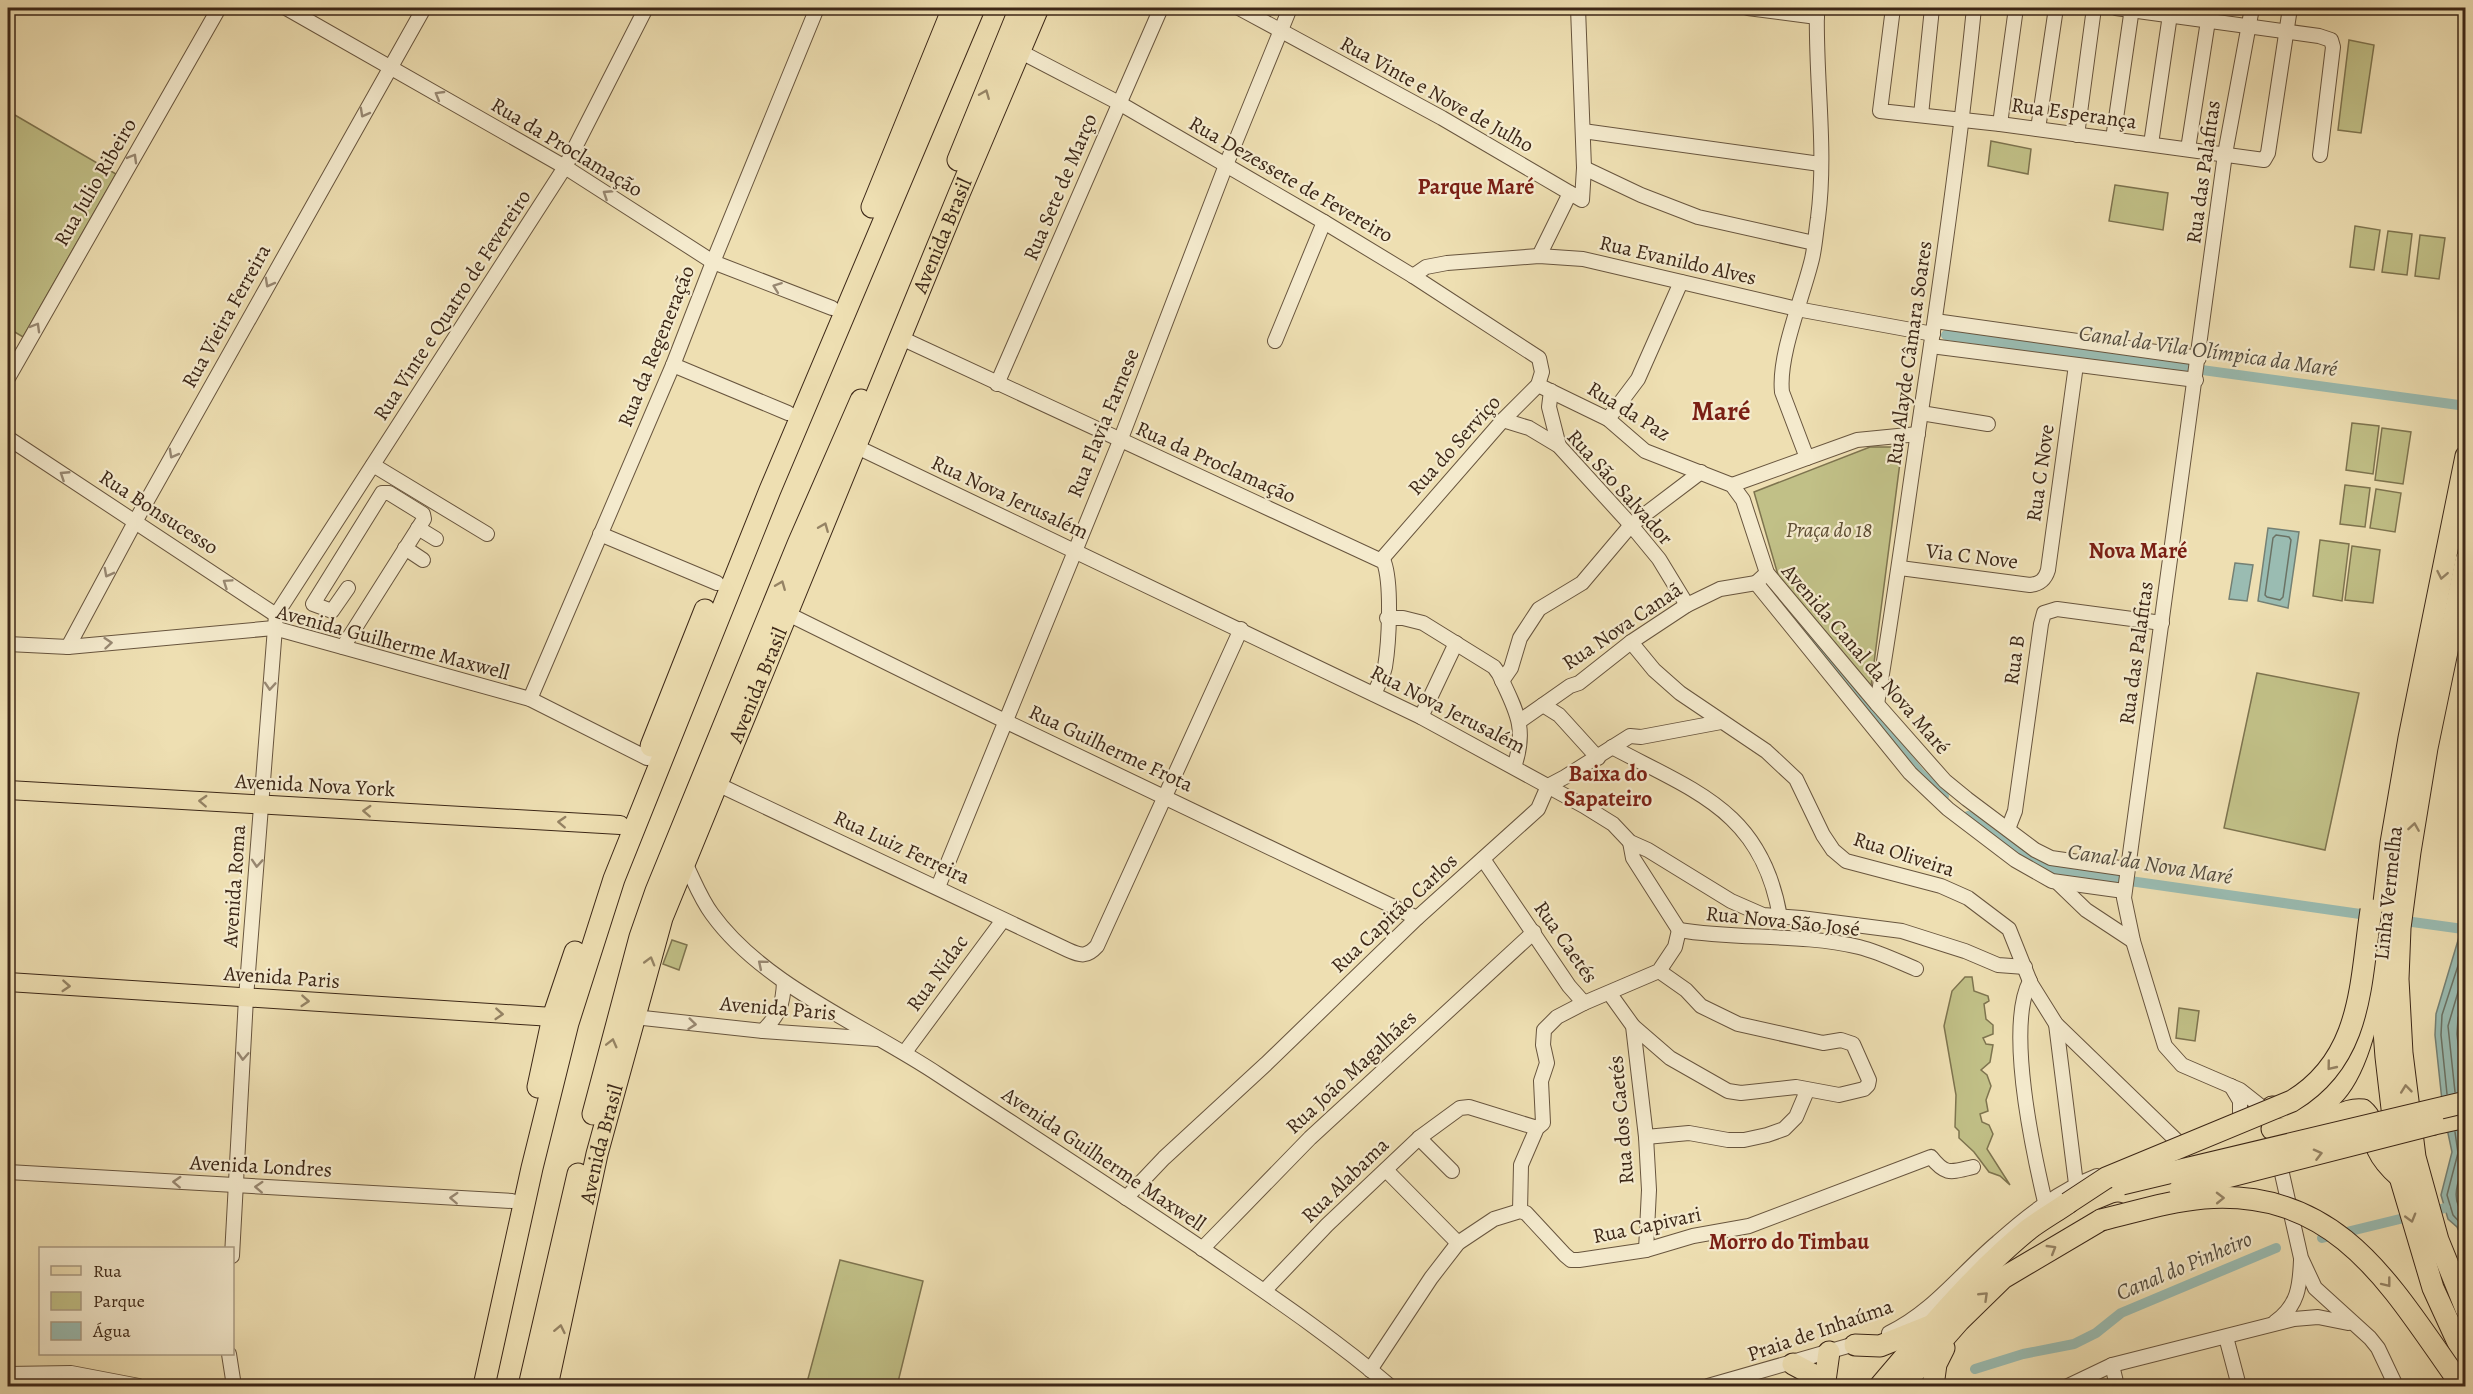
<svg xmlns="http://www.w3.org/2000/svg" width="2473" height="1394" font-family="Alegreya,serif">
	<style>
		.green { fill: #c1c087; stroke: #7e744f; stroke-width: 1.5 }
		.water { fill: #9abcb2; stroke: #748074; stroke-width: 1.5 }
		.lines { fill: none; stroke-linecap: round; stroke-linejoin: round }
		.shore { stroke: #6b7264; stroke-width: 1.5 }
		.canal { stroke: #9abcb2; stroke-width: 10 }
		.minor-casing { stroke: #68553e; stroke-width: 16 }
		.major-casing { stroke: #3c2717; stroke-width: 20 }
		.highway-casing { stroke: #3c2717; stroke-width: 23 }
		.minor { stroke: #f4eacd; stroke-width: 14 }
		.major { stroke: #eedfb2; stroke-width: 18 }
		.highway { stroke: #eedfb2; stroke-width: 21 }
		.highway-bridge-casing { stroke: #3c2717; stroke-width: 23; stroke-linecap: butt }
		.highway-bridge { stroke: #eedfb2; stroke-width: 21 }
		.oneway { stroke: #958364 }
		.oneway2 { stroke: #988872 }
		.labels { text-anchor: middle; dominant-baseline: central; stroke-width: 4.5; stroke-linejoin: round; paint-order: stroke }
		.street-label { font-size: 21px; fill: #3c2717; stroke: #f4eacd }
		.park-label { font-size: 21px; font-style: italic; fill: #5d4d33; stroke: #f4eacd }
		.neighbourhood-label { font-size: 22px; font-weight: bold; fill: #7a1f14; stroke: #f4eacd }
		.water-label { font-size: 22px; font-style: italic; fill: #544c3e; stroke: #f4eacd }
		.district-label { font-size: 27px; font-weight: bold; fill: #7a1f14; stroke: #f4eacd }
	</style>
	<rect width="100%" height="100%" fill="#eedfb2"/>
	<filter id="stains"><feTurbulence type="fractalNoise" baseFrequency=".00333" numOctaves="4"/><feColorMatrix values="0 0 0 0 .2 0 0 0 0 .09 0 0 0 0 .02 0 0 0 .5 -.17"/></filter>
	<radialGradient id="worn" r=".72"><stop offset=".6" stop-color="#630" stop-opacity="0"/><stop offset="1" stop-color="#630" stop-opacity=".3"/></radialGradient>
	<g class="green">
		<path d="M2349,40l25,5 -13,88 -23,-3z"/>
		<path d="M8,111l108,63 -93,163 -15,-9z"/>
		<path d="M1991,141l40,8 -3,25 -40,-8z"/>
		<path d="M2115,185l53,8 -5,37 -54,-9z"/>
		<path d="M2355,226l25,4 -6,40 -24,-3z"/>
		<path d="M2388,231l24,3 -5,41 -25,-3z"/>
		<path d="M2420,235l25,3 -6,41 -24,-3z"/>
		<path d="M2352,423l27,3 -6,48 -27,-4z"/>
		<path d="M2382,428l29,4 -8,52 -28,-4z"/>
		<path d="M1870,447h32l-31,239 -93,-111 -24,-83z"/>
		<path d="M2345,485l25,3 -5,39 -25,-3z"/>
		<path d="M2376,489l25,4 -6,39 -25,-4z"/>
		<path d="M2320,540l29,4 -7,57 -29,-5z"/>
		<path d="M2352,546l28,4 -7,53 -28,-3z"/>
		<path d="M2257,673l102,20 -34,157 -101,-22z"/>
		<path d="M672,940l15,5 -8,25 -16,-6z"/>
		<path d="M1965,977h7l2,14 14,5 1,5 -5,3 2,15 7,6v9l-10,4 3,6 7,1 -3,17 -9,8 6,5 4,11 -5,14 2,11 -8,3 2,8 7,3 4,9 -6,15 23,36 -10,-9 -11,-4 -15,-20 -15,-14v-7l-4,-4 1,-32 -12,-69 8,-35z"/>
		<path d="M2179,1008l20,3 -4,30 -19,-3z"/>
		<path d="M840,1260l83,21 -26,105h-91z"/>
	</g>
	<g class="water">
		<path d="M2268,528l31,4 -11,76 -30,-7z"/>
		<path d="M2235,563l18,2 -6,36 -18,-2z"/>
		<path d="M2465,917v328l-8,-18 -9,-8 -7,-24 11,-43 -9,-42 -8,-75 1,-21z"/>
	</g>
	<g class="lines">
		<g class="shore">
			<path d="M2276,535l13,2 2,3 -8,57 -3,3 -13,-3 -2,-2 8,-57z"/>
			<path d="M2463,1090l-6,-56 1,-16 8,-24"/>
			<path d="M2455,1092l-7,-66 18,-61"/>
			<path d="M2447,1094l-6,-59 1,-20 24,-74"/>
			<path d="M2455,1132l3,21 -11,42 6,20 13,14"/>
			<path d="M2466,1154c-4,22 -20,44 0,62"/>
		</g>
		<g class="canal">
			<path d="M1946,335l520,71"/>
			<path d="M1770,587l149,185 25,24"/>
			<path d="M1968,816l53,39 39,16 314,45"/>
			<path d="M2398,920l65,9"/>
			<path d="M2322,1238l123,-30"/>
			<path d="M1975,1369l48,-15 51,-10 22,-11 25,-20 155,-65"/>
		</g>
		<g class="minor-casing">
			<g id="minor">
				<path d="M286,8l279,159 148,95 119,46"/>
				<path d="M1239,8l203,110 140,82 2,-32 -6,-160"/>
				<path d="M1748,8l69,9"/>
				<path d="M1893,8l-13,103 120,13 264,36 4,-7 22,-145"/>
				<path d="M2116,8l203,28 12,4 2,7 -13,108"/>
				<path d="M2252,8l-27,146 -101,744 9,43 32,105 17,19 58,25 19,15 7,13"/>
				<path d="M1019,51l100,52 205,119 89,54 126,82 3,14 -4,13 -35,35 -122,140"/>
				<path d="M1921,115l11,-107"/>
				<path d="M2000,124l16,-116"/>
				<path d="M2038,129l18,-121"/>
				<path d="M1583,131l237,33"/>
				<path d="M2077,135l17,-127"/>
				<path d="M2113,139l19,-131"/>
				<path d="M2151,144l20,-136"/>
				<path d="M2188,149l22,-141"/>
				<path d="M1584,168l57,27 57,22 116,26"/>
				<path d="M1539,256l31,-63"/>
				<path d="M1413,276l13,-9 21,-4 92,-7 44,3 214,50 136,25"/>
				<path d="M1935,321l264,37"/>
				<path d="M901,338l483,224c8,22 5,81 1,105 -2,9 -7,18 -11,27"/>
				<path d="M1275,341l49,-119"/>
				<path d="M1931,346l265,34"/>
				<path d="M673,365l115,48"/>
				<path d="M8,378l211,-370"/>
				<path d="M997,384l164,-376"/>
				<path d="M1538,385l70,34 37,32 87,34 11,15 24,73 110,131 68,77 22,18 68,51 16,8 76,11"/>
				<path d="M1551,391l-2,16 10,39"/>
				<path d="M1921,413l67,11"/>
				<path d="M1608,419l30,-40 43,-97"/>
				<path d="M1503,420l26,8 30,18 72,79 28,34 28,46"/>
				<path d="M8,438l268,177"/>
				<path d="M857,447l564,270 163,89 29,18 17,18 18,8 83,51 32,14 38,3 101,13 63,20 33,14 27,2"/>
				<path d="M1807,458l-25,-66c-4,-37 21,-95 30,-133 3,-13 4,-28 6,-41 9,-70 -3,-141 -1,-210"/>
				<path d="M373,465l114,69"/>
				<path d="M1732,485l125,-45 61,-6"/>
				<path d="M418,528l18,11"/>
				<path d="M600,534l117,49"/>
				<path d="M405,548l18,12"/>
				<path d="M1900,568l130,17c10,-1 15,-5 18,-15l28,-205"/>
				<path d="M1767,573l-11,10 154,190 38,36 67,51 37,21 72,10"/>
				<path d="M788,614l219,108 410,196"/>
				<path d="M1387,618h16l20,5 71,44 5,7c16,35 29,53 15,93"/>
				<path d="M1631,642l23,28 26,23 86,58 30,28 27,56 10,15 13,11 95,25 27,12 41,31 22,55 25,40 121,117"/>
				<path d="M8,644l60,3 206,-19 256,71 117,59"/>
				<path d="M68,647l67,-125 289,-514"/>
				<path d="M343,647l81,-128 -1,-5 -34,-21h-7l-69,111 19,7 16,-23"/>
				<path d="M1502,681l9,-13 9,-30 19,-29 43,-26 49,-58 70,-53"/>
				<path d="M530,699l143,-334 40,-103 104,-254"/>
				<path d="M1877,704c19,-111 33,-222 50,-332 18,-121 35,-243 47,-364"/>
				<path d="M1543,705l16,10 39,43"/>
				<path d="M1421,717l35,-74"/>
				<path d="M1520,721l50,-35 9,-3 52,-41 56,-37 33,-16 36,-6"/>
				<path d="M1612,747c84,45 150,64 168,170"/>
				<path d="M717,784l351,166c13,6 19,7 29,-4l144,-317"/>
				<path d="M2008,829l7,-18 26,-187 3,-11 13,-4 105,14"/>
				<path d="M1630,842l3,16 46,72"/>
				<path d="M1483,859l86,127 15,17 75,-32 16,-24 4,-17"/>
				<path d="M684,861c9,17 16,37 28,53 52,72 154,112 227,161 87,57 175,114 261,172 65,45 130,88 190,139"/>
				<path d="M2058,883l28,27 47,31"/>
				<path d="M938,887l182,-446 106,-276 64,-157"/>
				<path d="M1679,930c59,10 122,3 180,17 20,5 38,14 57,22"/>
				<path d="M2030,981c-24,46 3,170 15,221"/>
				<path d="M1610,994l23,32 13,111 3,53 -3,60"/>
				<path d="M634,1017l129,14 114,8"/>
				<path d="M2056,1024l20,160"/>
				<path d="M1633,1026l37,32 58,33 13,2 55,-6 43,8 25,-6 4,-4 1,-5 -16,-36 -12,-4 -18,3 -85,-19 -37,-18 -15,-16 -27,-19"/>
				<path d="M763,1031c16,-17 20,-25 21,-49"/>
				<path d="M905,1052l98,-132"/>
				<path d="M2231,1086l9,15v12"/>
				<path d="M1646,1137l43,-4 39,7h16l23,-5 17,-6 12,-12 11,-26"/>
				<path d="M1419,1138l33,33"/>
				<path d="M2278,1156l23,102 14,30 55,50 8,10 18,38"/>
				<path d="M1386,1170l72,73"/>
				<path d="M8,1172l504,29"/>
				<path d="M1126,1198l38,-40 102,-94 151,-146 121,-109 10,-23 17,-9 65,-41 11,1 80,-15"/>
				<path d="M1520,1211l1,-46 16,-37 6,-5 -2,-42 6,-18 -4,-18 1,-15 13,-13 27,-14"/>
				<path d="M1202,1249l108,-111 224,-206"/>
				<path d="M232,1256l14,-258 30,-383 289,-448 81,-159"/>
				<path d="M1265,1290l62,-65 92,-87 41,-30 9,-1 68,21"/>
				<path d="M2275,1322c23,-16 25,-36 26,-62"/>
				<path d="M1889,1333c44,-21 72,-60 109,-91 30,-27 61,-51 99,-66"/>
				<path d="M2226,1337l13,49"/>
				<path d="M229,1354l5,32"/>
				<path d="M2112,1365l5,21"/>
				<path d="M1370,1370l61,-92 27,-35 36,-24 26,-8 6,2 39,42 6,5h8l67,-10 47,-14 56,-10 182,-69c15,19 20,15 42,10"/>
				<path d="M8,1374l63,-1 68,13"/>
				<path d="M1708,1386l154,-44"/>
				<path d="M2068,1386l44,-21 182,-46 24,-2 30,6"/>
			</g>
		</g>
		<g class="major-casing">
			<g id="major">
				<path d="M8,790l612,35"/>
				<path d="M8,982l545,35"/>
			</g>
		</g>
		<g class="highway-casing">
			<g id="highway">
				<path d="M958,160l62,-152"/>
				<path d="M872,207l81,-199"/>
				<path d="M2466,456l-57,282 -18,105 -13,110 8,104 14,120 33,111 33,72"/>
				<path d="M2466,560l-39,188 -17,104 -10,76 -2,51 4,74 13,104 23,83 28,69"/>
				<path d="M651,746l54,-136"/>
				<path d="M538,1087l15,-70 22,-65"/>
				<path d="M2272,1107c12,1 26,4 38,2 41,-10 57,-84 63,-119"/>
				<path d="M593,1114l47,-177 16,-46 142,-347 63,-144"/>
				<path d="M2434,1124l32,-7"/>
				<path d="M2272,1129c17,0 33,-1 49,-7 15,-4 26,-14 42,-12 13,11 9,26 15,40 5,11 13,19 22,27"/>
				<path d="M1855,1345l25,1 50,-20"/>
				<path d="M1793,1364l32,17"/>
				<path d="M484,1386l48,-218 36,-145 46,-144 156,-389 204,-482"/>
				<path d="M529,1386l49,-212"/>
				<path id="s1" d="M547,1386l50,-232 65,-236 297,-724 79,-186"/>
				<path d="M1827,1386l-2,-5 4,-29"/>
				<path d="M1880,1386c46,-54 94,-112 149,-157 12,-9 26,-17 39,-26"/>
				<path d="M1902,1386l57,-65 44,-43 98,-58 17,-7"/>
				<path d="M1933,1386l3,-22 8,-16"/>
			</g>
		</g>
		<use href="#minor" class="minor"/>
		<use href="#major" class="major"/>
		<use href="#highway" class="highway"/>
		<g class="highway-bridge-casing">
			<g id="highway-bridge">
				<path d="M2122,1184l344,-82"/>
				<path d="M2180,1189l254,-65"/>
				<path d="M2068,1203l38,-25 186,-77c71,-43 68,-118 79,-191"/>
				<path d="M2101,1220c34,-8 68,-19 103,-22 137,-10 189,92 258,188"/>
			</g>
		</g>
		<use href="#highway-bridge" class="highway-bridge"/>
	</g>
	<defs><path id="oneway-chevron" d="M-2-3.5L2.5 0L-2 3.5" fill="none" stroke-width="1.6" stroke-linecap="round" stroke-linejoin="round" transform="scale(1.5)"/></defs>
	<g class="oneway">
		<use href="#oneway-chevron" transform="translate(985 94) rotate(-68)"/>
		<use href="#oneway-chevron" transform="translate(824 527) rotate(-68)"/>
		<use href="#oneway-chevron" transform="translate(2442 575) rotate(101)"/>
		<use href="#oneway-chevron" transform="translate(781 585) rotate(-68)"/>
		<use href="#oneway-chevron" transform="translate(203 801) rotate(-177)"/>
		<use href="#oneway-chevron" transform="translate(367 811) rotate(-177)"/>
		<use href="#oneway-chevron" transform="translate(562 822) rotate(-177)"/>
		<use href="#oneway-chevron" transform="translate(2414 827) rotate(-81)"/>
		<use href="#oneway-chevron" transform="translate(650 961) rotate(-74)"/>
		<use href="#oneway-chevron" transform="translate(66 986) rotate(4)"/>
		<use href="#oneway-chevron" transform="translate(305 1001) rotate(4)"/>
		<use href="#oneway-chevron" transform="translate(499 1014) rotate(4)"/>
		<use href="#oneway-chevron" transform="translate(612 1043) rotate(-76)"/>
		<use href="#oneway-chevron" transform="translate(2331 1066) rotate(129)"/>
		<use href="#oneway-chevron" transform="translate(2406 1089) rotate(-96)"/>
		<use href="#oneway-chevron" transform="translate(2318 1154) rotate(-14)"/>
		<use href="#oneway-chevron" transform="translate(2220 1198) rotate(-1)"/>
		<use href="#oneway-chevron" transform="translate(2411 1218) rotate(74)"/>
		<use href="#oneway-chevron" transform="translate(2052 1249) rotate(-31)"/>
		<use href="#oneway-chevron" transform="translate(2387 1283) rotate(52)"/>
		<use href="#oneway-chevron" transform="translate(1984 1296) rotate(-44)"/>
		<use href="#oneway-chevron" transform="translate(560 1329) rotate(-78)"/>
	</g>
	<g class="oneway2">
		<use href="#oneway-chevron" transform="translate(439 95) rotate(-150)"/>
		<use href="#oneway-chevron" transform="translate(364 113) rotate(119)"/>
		<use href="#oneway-chevron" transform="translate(133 158) rotate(-60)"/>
		<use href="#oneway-chevron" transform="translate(607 194) rotate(-147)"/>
		<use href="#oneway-chevron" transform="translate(269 283) rotate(119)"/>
		<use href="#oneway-chevron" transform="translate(777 287) rotate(-159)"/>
		<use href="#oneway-chevron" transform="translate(36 327) rotate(-60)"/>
		<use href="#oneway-chevron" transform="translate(173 454) rotate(119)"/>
		<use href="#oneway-chevron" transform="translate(64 475) rotate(-147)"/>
		<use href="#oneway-chevron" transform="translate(108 573) rotate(118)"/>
		<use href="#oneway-chevron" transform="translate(227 583) rotate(-146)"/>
		<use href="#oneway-chevron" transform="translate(108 643) rotate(-5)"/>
		<use href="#oneway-chevron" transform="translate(270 686) rotate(94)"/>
		<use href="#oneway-chevron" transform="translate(257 863) rotate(94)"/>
		<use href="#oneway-chevron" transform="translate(762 964) rotate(-140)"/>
		<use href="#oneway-chevron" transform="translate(692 1024) rotate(6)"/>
		<use href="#oneway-chevron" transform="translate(243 1056) rotate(93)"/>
		<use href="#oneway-chevron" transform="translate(177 1182) rotate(-177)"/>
		<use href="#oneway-chevron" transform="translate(259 1187) rotate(-177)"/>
		<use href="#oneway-chevron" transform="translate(454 1198) rotate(-177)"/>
	</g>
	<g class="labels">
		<g class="street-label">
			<text transform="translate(1437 94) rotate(29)">Rua Vinte e Nove de Julho</text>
			<text transform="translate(2074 113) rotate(8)">Rua Esperança</text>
			<text transform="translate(567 147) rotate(31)">Rua da Proclamação</text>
			<text transform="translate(2203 172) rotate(-82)">Rua das Palafitas</text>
			<text transform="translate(1291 179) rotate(30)">Rua Dezessete de Fevereiro</text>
			<text transform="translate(95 182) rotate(-60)">Rua Julio Ribeiro</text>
			<text transform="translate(1060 187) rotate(-67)">Rua Sete de Março</text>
			<text stroke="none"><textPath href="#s1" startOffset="1220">Avenida Brasil</textPath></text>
			<text transform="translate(1678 260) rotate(13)">Rua Evanildo Alves</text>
			<text transform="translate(452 305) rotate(-57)">Rua Vinte e Quatro de Fevereiro</text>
			<text transform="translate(226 316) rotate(-61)">Rua Vieira Ferreira</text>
			<text transform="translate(656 346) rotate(-68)">Rua da Regeneração</text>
			<text transform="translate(1909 353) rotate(-82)">Rua Alayde Câmara Soares</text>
			<text transform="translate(1629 411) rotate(32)">Rua da Paz</text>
			<text transform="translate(1103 423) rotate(-68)">Rua Flavia Farnese</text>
			<text transform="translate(1454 445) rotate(-48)">Rua do Serviço</text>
			<text transform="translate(1216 462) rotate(24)">Rua da Proclamação</text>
			<text transform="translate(2040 473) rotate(-82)">Rua C Nove</text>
			<text transform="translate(1620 487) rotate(48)">Rua São Salvador</text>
			<text transform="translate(1010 497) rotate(25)">Rua Nova Jerusalém</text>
			<text transform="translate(159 512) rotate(33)">Rua Bonsucesso</text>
			<text transform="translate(1972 556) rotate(7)">Via C Nove</text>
			<text transform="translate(1622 626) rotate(-34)">Rua Nova Canaã</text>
			<text transform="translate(393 642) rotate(15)">Avenida Guilherme Maxwell</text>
			<text transform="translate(2136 653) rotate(-82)">Rua das Palafitas</text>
			<text transform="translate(1866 659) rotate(49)">Avenida Canal da Nova Maré</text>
			<text transform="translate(2014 660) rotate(-82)">Rua B</text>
			<text stroke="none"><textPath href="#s1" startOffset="734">Avenida Brasil</textPath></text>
			<text transform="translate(1448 709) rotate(27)">Rua Nova Jerusalém</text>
			<text transform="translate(1111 748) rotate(25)">Rua Guilherme Frota</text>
			<text transform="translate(315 785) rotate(3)">Avenida Nova York</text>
			<text transform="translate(902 847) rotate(25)">Rua Luiz Ferreira</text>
			<text transform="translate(1904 854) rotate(18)">Rua Oliveira</text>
			<text transform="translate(234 886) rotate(-86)">Avenida Roma</text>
			<text transform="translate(2388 893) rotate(-84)">Linha Vermelha</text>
			<text transform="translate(1394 913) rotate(-43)">Rua Capitão Carlos</text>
			<text transform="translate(1783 921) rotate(6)">Rua Nova São José</text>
			<text transform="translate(1566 942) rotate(55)">Rua Caetés</text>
			<text transform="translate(937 973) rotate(-54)">Rua Nidac</text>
			<text transform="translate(282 977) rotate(4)">Avenida Paris</text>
			<text transform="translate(778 1008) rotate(5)">Avenida Paris</text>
			<text transform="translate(1351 1072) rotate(-43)">Rua João Magalhães</text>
			<text transform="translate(1621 1120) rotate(-95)">Rua dos Caetés</text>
			<text stroke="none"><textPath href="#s1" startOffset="248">Avenida Brasil</textPath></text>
			<text transform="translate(1104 1159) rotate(34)">Avenida Guilherme Maxwell</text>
			<text transform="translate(261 1166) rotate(3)">Avenida Londres</text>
			<text transform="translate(1345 1180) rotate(-44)">Rua Alabama</text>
			<text transform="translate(1647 1225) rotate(-12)">Rua Capivari</text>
			<text transform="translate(1820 1330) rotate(-19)">Praia de Inhaúma</text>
		</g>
		<g class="park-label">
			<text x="1829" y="530">Praça do 18</text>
		</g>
		<g class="neighbourhood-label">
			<text x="1476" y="187">Parque Maré</text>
			<text x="2138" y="551">Nova Maré</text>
			<text x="1608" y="774">Baixa do<tspan x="1608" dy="25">Sapateiro</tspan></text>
			<text x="1789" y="1242">Morro do Timbau</text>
		</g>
		<g class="water-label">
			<text transform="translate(2208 351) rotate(8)">Canal da Vila Olímpica da Maré</text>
			<text transform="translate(2150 864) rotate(9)">Canal da Nova Maré</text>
			<text transform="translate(2184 1266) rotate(-23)">Canal do Pinheiro</text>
		</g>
		<g class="district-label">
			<text x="1721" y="411">Maré</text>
		</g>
	</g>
	<rect width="2473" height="1394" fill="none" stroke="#eedfb2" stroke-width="30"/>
	<rect x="9" y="9" width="2455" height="1376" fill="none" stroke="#3c2717" stroke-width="3"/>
	<rect x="15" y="15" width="2443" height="1364" fill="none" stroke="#3c2717" stroke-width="1.5"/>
	<rect x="39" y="1247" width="195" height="108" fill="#f4eacd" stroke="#aa9c84" stroke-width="1.5"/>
	<rect x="51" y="1266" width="30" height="9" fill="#eedfb2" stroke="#aa9c84" stroke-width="1.5"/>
	<text x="93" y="1277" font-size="18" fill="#3c2717">Rua</text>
	<rect x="51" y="1292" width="30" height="18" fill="#c1c087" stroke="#aa9c84" stroke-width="1.5"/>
	<text x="93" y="1307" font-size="18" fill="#3c2717">Parque</text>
	<rect x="51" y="1322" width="30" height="18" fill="#9abcb2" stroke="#aa9c84" stroke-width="1.5"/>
	<text x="93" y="1337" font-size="18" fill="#3c2717">Água</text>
	<rect width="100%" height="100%" filter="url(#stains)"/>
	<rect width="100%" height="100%" fill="url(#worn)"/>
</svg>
